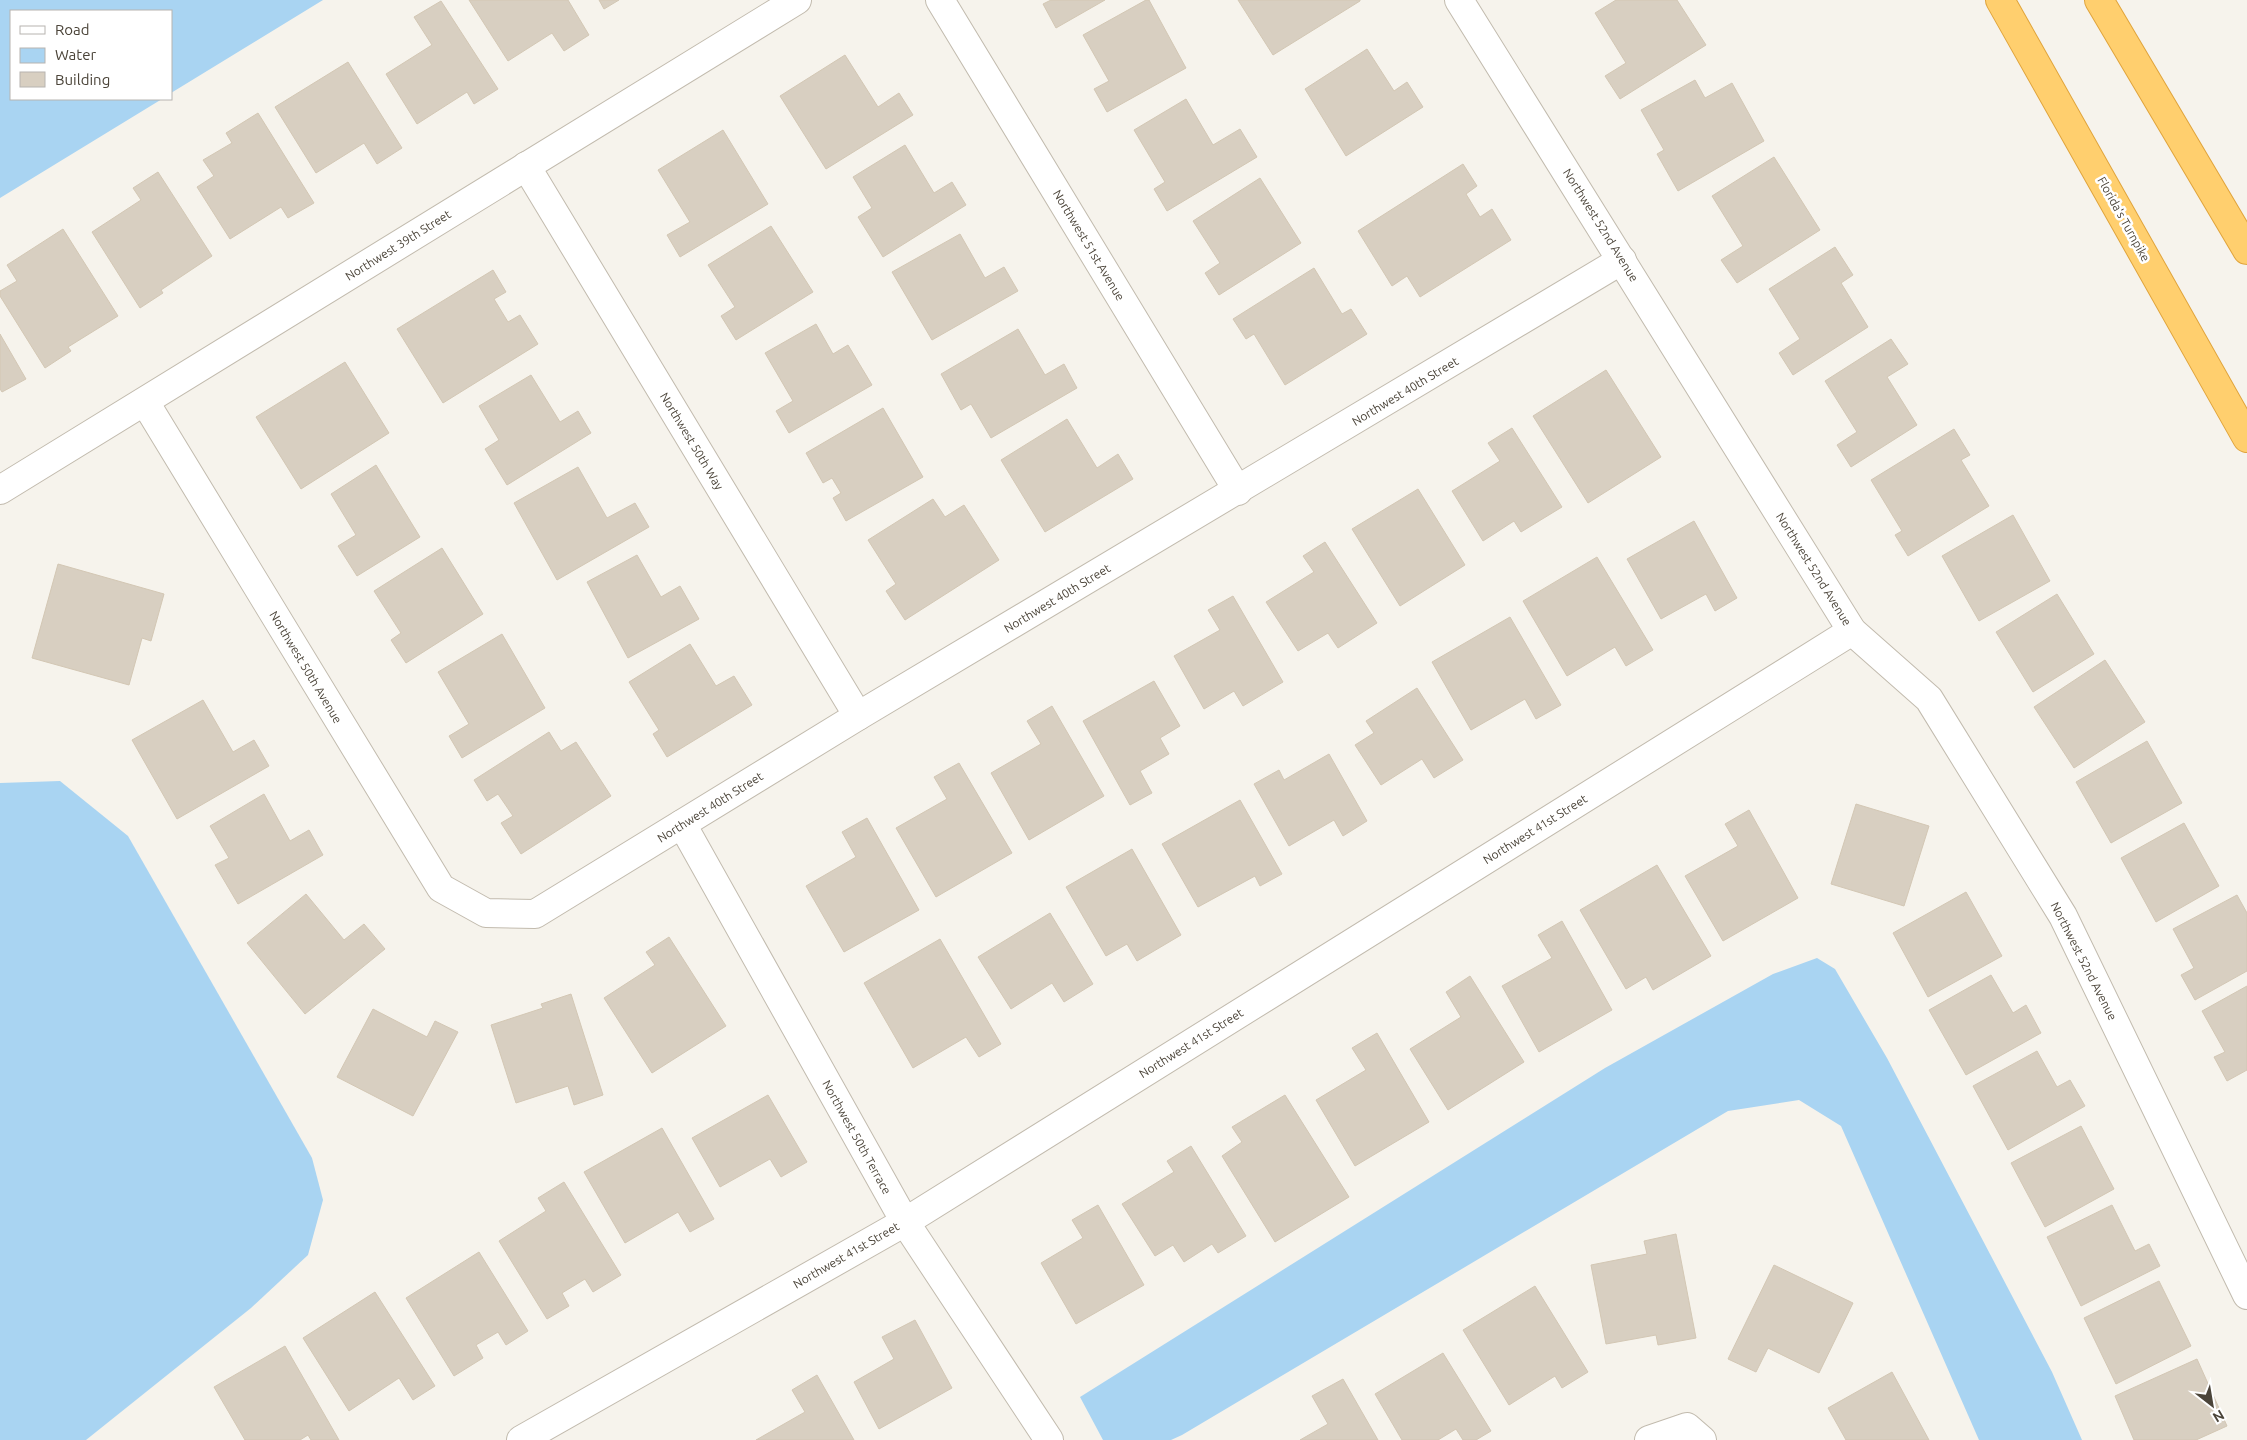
<svg xmlns="http://www.w3.org/2000/svg" width="2247" height="1440" font-family="Ubuntu,sans-serif">
	<style>
		.water { fill: #a9d4f2 }
		.building { fill: #d8cfc1; stroke: #d3c7b4 }
		.lines { fill: none; stroke-linecap: round; stroke-linejoin: round }
		.street-casing { stroke: #c2bbae; stroke-width: 30 }
		.highway-casing { stroke: #e0a43c; stroke-width: 30 }
		.street { stroke: #fff; stroke-width: 28 }
		.highway { stroke: #ffcf6e; stroke-width: 28 }
		.labels { text-anchor: middle; dominant-baseline: central; stroke-width: 5; stroke-linejoin: round; paint-order: stroke }
		.street-label { font-size: 12px; fill: #4b4439; stroke: #fff }
	</style>
	<rect width="100%" height="100%" fill="#f6f3ec"/>
	<g class="water">
		<path d="M0,0h323l-152,93v-82h-160v88h151l-162,99z"/>
		<path d="M60,781l68,55 184,322 11,42 -15,55 -57,53 -165,132h-86v-657z"/>
		<path d="M1817,958l18,11 52,89 165,314 30,68h-103l-138,-314 -42,-26 -71,11 -546,324 -11,5h-68l-23,-43 525,-329 168,-94z"/>
	</g>
	<g class="building">
		<path d="M469,0h99l21,35 -25,16 -12,-18 -44,28z"/>
		<path d="M599,0h20l-15,9z"/>
		<path d="M1051,0h54l-49,28 -13,-24z"/>
		<path d="M1146,0h3l37,68 -79,44 -13,-23 15,-8 -26,-46z"/>
		<path d="M1238,0h122v1l-87,54z"/>
		<path d="M1616,0h61l29,45 -86,54 -15,-23 21,-13 -31,-50z"/>
		<path d="M441,1l57,88 -24,15 -7,-12 -50,32 -31,-50 46,-29 -18,-28z"/>
		<path d="M1367,49l27,42 13,-9 16,25 -77,49 -41,-67z"/>
		<path d="M845,55l33,52 21,-14 14,22 -87,54 -46,-73z"/>
		<path d="M348,62l54,86 -25,16 -13,-21 -48,30 -41,-66z"/>
		<path d="M1695,80l10,18 27,-15 32,58 -86,50 -21,-37 7,-4 -23,-40z"/>
		<path d="M1186,99l27,46 27,-16 17,28 -90,54 -13,-22 11,-7 -31,-52z"/>
		<path d="M258,113l56,90 -26,15 -7,-11 -51,32 -33,-52 17,-11 -11,-16 29,-17 -6,-10z"/>
		<path d="M723,130l45,74 -88,53 -13,-22 23,-13 -32,-52z"/>
		<path d="M905,145l29,48 18,-11 14,23 -83,52 -25,-40 14,-9 -19,-31z"/>
		<path d="M1774,157l46,73 -83,53 -16,-23 22,-14 -31,-50z"/>
		<path d="M1463,164l14,22 -11,8 14,23 12,-8 19,31 -91,57 -13,-21 -15,10 -34,-55z"/>
		<path d="M158,172l54,84 -51,34 2,3 -23,15 -48,-76 49,-32 -8,-12z"/>
		<path d="M1260,178l41,65 -82,52 -14,-22 15,-10 -27,-42z"/>
		<path d="M771,226l42,66 -77,48 -15,-24 14,-9 -27,-42z"/>
		<path d="M63,229l55,87 -50,31 3,4 -26,17 -45,-72v-5l17,-10 -10,-16z"/>
		<path d="M960,234l25,44 19,-11 14,24 -86,49 -40,-68z"/>
		<path d="M1835,247l18,28 -12,8 27,44 -75,48 -14,-22 21,-14 -31,-50z"/>
		<path d="M1314,268l28,46 9,-5 16,25 -82,51 -31,-51 -8,5 -13,-20z"/>
		<path d="M493,270l13,22 -12,7 14,23 12,-7 18,29 -95,59 -46,-74z"/>
		<path d="M816,324l17,30 15,-9 24,40 -83,48 -13,-22 17,-10 -28,-48z"/>
		<path d="M1018,329l27,46 19,-11 13,24 -86,50 -20,-34 -10,6 -20,-36z"/>
		<path d="M0,334l26,45 -24,13 -2,-3z"/>
		<path d="M1891,339l17,25 -21,13 30,48 -66,42 -14,-22 20,-13 -32,-51z"/>
		<path d="M345,362l44,71 -88,56 -45,-72z"/>
		<path d="M1606,370l55,87 -73,46 -55,-87z"/>
		<path d="M531,375l29,47 18,-11 13,22 -84,52 -22,-36 14,-9 -20,-34z"/>
		<path d="M883,408l40,69 -77,44 -13,-23 8,-5 -9,-15 -9,5 -17,-30z"/>
		<path d="M1067,419l30,49 21,-14 15,25 -88,53 -44,-72z"/>
		<path d="M1512,428l50,79 -41,25 -7,-11 -31,20 -31,-50 48,-30 -12,-18z"/>
		<path d="M1954,429l16,26 -9,5 28,46 -81,50 -13,-21 7,-4 -31,-51z"/>
		<path d="M376,465l44,72 -63,39 -19,-30 18,-11 -25,-41z"/>
		<path d="M578,467l29,51 28,-15 14,24 -92,53 -43,-77z"/>
		<path d="M1418,489l47,76 -65,41 -48,-77z"/>
		<path d="M933,499l12,18 19,-12 35,55 -94,60 -19,-29 10,-7 -28,-44z"/>
		<path d="M2013,515l37,66 -71,40 -37,-65z"/>
		<path d="M1694,521l43,77 -22,13 -9,-17 -45,25 -34,-60z"/>
		<path d="M1325,542l52,81 -39,25 -10,-15 -30,18 -32,-49 48,-30 -11,-16z"/>
		<path d="M442,548l41,66 -77,49 -15,-23 10,-7 -27,-42z"/>
		<path d="M637,555l24,42 19,-11 19,33 -71,39 -41,-76z"/>
		<path d="M1597,557l56,93 -27,16 -11,-19 -48,29 -44,-75z"/>
		<path d="M58,564l106,30 -13,47 -9,-3 -13,47 -97,-27z"/>
		<path d="M2057,594l37,60 -61,38 -37,-60z"/>
		<path d="M1233,596l50,86 -40,24 -9,-15 -30,18 -30,-53 46,-26 -12,-20z"/>
		<path d="M1510,617l51,88 -25,14 -11,-20 -54,31 -39,-68z"/>
		<path d="M502,634l43,74 -83,50 -13,-22 20,-12 -31,-52z"/>
		<path d="M690,644l26,42 18,-10 18,29 -85,52 -14,-23 6,-4 -30,-48z"/>
		<path d="M2105,660l40,62 -71,46 -40,-61z"/>
		<path d="M1154,681l26,45 -20,12 9,16 -29,17 12,22 -22,12 -47,-84z"/>
		<path d="M1417,688l46,72 -29,18 -12,-19 -41,26 -26,-40 19,-12 -8,-12z"/>
		<path d="M203,700l30,52 21,-12 15,26 -92,53 -45,-79z"/>
		<path d="M1052,706l52,90 -75,44 -38,-67 50,-29 -14,-23z"/>
		<path d="M549,732l12,19 15,-9 35,54 -90,58 -20,-31 12,-7 -15,-22 -11,7 -13,-21z"/>
		<path d="M2147,741l35,62 -71,40 -35,-61z"/>
		<path d="M1329,754l38,67 -24,15 -9,-16 -45,26 -35,-62 25,-14 5,10z"/>
		<path d="M959,763l53,90 -76,44 -40,-69 51,-29 -13,-22z"/>
		<path d="M264,794l26,47 19,-11 14,25 -85,49 -23,-39 14,-7 -19,-32z"/>
		<path d="M1240,800l42,74 -22,12 -5,-10 -57,31 -36,-63z"/>
		<path d="M1856,804l73,22 -25,80 -73,-22z"/>
		<path d="M1749,810l49,88 -75,43 -38,-65 53,-30 -13,-22z"/>
		<path d="M867,818l52,92 -75,42 -38,-66 50,-29 -14,-25z"/>
		<path d="M2184,823l35,63 -63,36 -35,-64z"/>
		<path d="M1132,849l49,86 -44,26 -10,-17 -21,12 -40,-69z"/>
		<path d="M1657,865l54,91 -58,34 -7,-13 -20,12 -46,-79z"/>
		<path d="M1966,892l36,64 -74,41 -35,-64z"/>
		<path d="M306,894l38,46 20,-16 21,25 -80,65 -58,-71z"/>
		<path d="M2237,895l10,18v58l-52,29 -14,-25 13,-7 -21,-39z"/>
		<path d="M1050,913l43,71 -29,18 -12,-19 -41,26 -33,-52z"/>
		<path d="M1562,921l50,89 -73,42 -37,-66 50,-28 -14,-23z"/>
		<path d="M669,937l57,89 -74,47 -48,-75 51,-33 -9,-13z"/>
		<path d="M940,939l61,105 -22,13 -13,-20 -53,31 -49,-85z"/>
		<path d="M1991,975l22,38 13,-8 15,28 -75,42 -37,-65z"/>
		<path d="M1470,976l54,86 -76,48 -38,-61 51,-32 -15,-25z"/>
		<path d="M2247,986v84l-20,11 -13,-24 11,-5 -23,-41z"/>
		<path d="M571,994l32,101 -29,10 -6,-19 -52,17 -25,-78 52,-17 -2,-4z"/>
		<path d="M373,1009l54,28 8,-16 23,11 -45,84 -76,-39z"/>
		<path d="M1377,1033l52,89 -74,44 -39,-66 50,-30 -14,-22z"/>
		<path d="M2037,1051l20,36 13,-7 15,26 -77,44 -35,-64z"/>
		<path d="M768,1095l39,67 -26,15 -11,-18 -50,28 -28,-49z"/>
		<path d="M1285,1095l64,102 -74,45 -53,-86 20,-14 -10,-15z"/>
		<path d="M2081,1126l33,63 -69,38 -34,-64z"/>
		<path d="M662,1128l52,91 -24,13 -12,-20 -53,31 -41,-71z"/>
		<path d="M1191,1146l55,90 -28,17 -6,-9 -28,18 -11,-17 -18,11 -33,-52 52,-32 -7,-11z"/>
		<path d="M564,1182l57,93 -28,17 -8,-13 -23,14 7,13 -22,13 -48,-78 47,-30 -8,-13z"/>
		<path d="M1098,1205l46,80 -68,39 -35,-61 42,-25 -11,-18z"/>
		<path d="M2112,1205l23,46 14,-7 11,22 -79,40 -34,-69z"/>
		<path d="M1676,1234l20,104 -38,7 -2,-10 -50,9 -15,-79 56,-11 -3,-13z"/>
		<path d="M479,1252l49,79 -22,14 -8,-13 -22,13 7,13 -29,18 -48,-78z"/>
		<path d="M1774,1265l79,38 -34,70 -51,-25 -12,24 -28,-13z"/>
		<path d="M2159,1281l32,65 -75,38 -32,-66z"/>
		<path d="M1535,1286l53,86 -26,16 -7,-12 -46,29 -46,-75z"/>
		<path d="M375,1292l60,94 -22,14 -14,-22 -50,33 -46,-73z"/>
		<path d="M915,1320l37,68 -73,41 -25,-47 40,-23 -12,-22z"/>
		<path d="M285,1346l54,94h-28l-3,-5 -8,5h-55l-31,-53z"/>
		<path d="M1443,1353l48,78 -15,9h-13l-7,-11 -18,11h-36l-27,-46z"/>
		<path d="M2197,1359l30,67 -31,14h-62l-19,-44z"/>
		<path d="M1892,1372l37,68h-83l-18,-32z"/>
		<path d="M817,1375l37,65h-98l49,-28 -13,-22z"/>
		<path d="M1343,1379l35,61h-78l28,-16 -16,-28z"/>
	</g>
	<g class="lines">
		<g class="street-casing">
			<g id="street">
				<path d="M940,0l298,491"/>
				<path d="M1459,0l393,631 77,68 134,217 184,379"/>
				<path d="M526,166l332,550"/>
				<path d="M145,402l296,486 45,25 49,1 323,-198 764,-456"/>
				<path d="M0,490l797,-490"/>
				<path d="M682,824l223,398 144,218"/>
				<path d="M521,1440l384,-218 947,-591"/>
				<path d="M1649,1440l38,-13 15,13"/>
			</g>
		</g>
		<g class="highway-casing">
			<g id="highway">
				<path d="M2000,0l247,438"/>
				<path d="M2099,0l148,250"/>
			</g>
		</g>
		<use href="#street" class="street"/>
		<use href="#highway" class="highway"/>
	</g>
	<g class="labels">
		<g class="street-label">
			<text transform="translate(2124 219) rotate(61)">Florida's Turnpike</text>
			<text transform="translate(1601 225) rotate(58)">Northwest 52nd Avenue</text>
			<text transform="translate(398 245) rotate(-32)">Northwest 39th Street</text>
			<text transform="translate(1089 245) rotate(59)">Northwest 51st Avenue</text>
			<text transform="translate(1405 391) rotate(-31)">Northwest 40th Street</text>
			<text transform="translate(692 441) rotate(59)">Northwest 50th Way</text>
			<text transform="translate(1814 569) rotate(58)">Northwest 52nd Avenue</text>
			<text transform="translate(1057 598) rotate(-31)">Northwest 40th Street</text>
			<text transform="translate(306 667) rotate(59)">Northwest 50th Avenue</text>
			<text transform="translate(710 807) rotate(-32)">Northwest 40th Street</text>
			<text transform="translate(1535 829) rotate(-32)">Northwest 41st Street</text>
			<text transform="translate(2084 961) rotate(63)">Northwest 52nd Avenue</text>
			<text transform="translate(1191 1043) rotate(-32)">Northwest 41st Street</text>
			<text transform="translate(857 1137) rotate(61)">Northwest 50th Terrace</text>
			<text transform="translate(846 1255) rotate(-30)">Northwest 41st Street</text>
		</g>
	</g>
	<rect x="10" y="10" width="162" height="90" fill="#ffffff" stroke="#b7b4b0"/>
	<rect x="20" y="26" width="25" height="8" fill="#ffffff" stroke="#b7b4b0"/>
	<text x="55" y="35" font-size="15" fill="#4b4439">Road</text>
	<rect x="20" y="48" width="25" height="15" fill="#a9d4f2" stroke="#b7b4b0"/>
	<text x="55" y="60" font-size="15" fill="#4b4439">Water</text>
	<rect x="20" y="72" width="25" height="15" fill="#d8cfc1" stroke="#b7b4b0"/>
	<text x="55" y="85" font-size="15" fill="#4b4439">Building</text>
	<g transform="translate(2212 1405) rotate(149)" stroke="#ffffff" stroke-width="4" paint-order="stroke">
	<path d="M0-4L9 19L0 12L-9 19Z" fill="#4b4439"/>
	<text y="-8" font-size="14" font-weight="bold" text-anchor="middle" fill="#4b4439">N</text>
	</g>
</svg>
